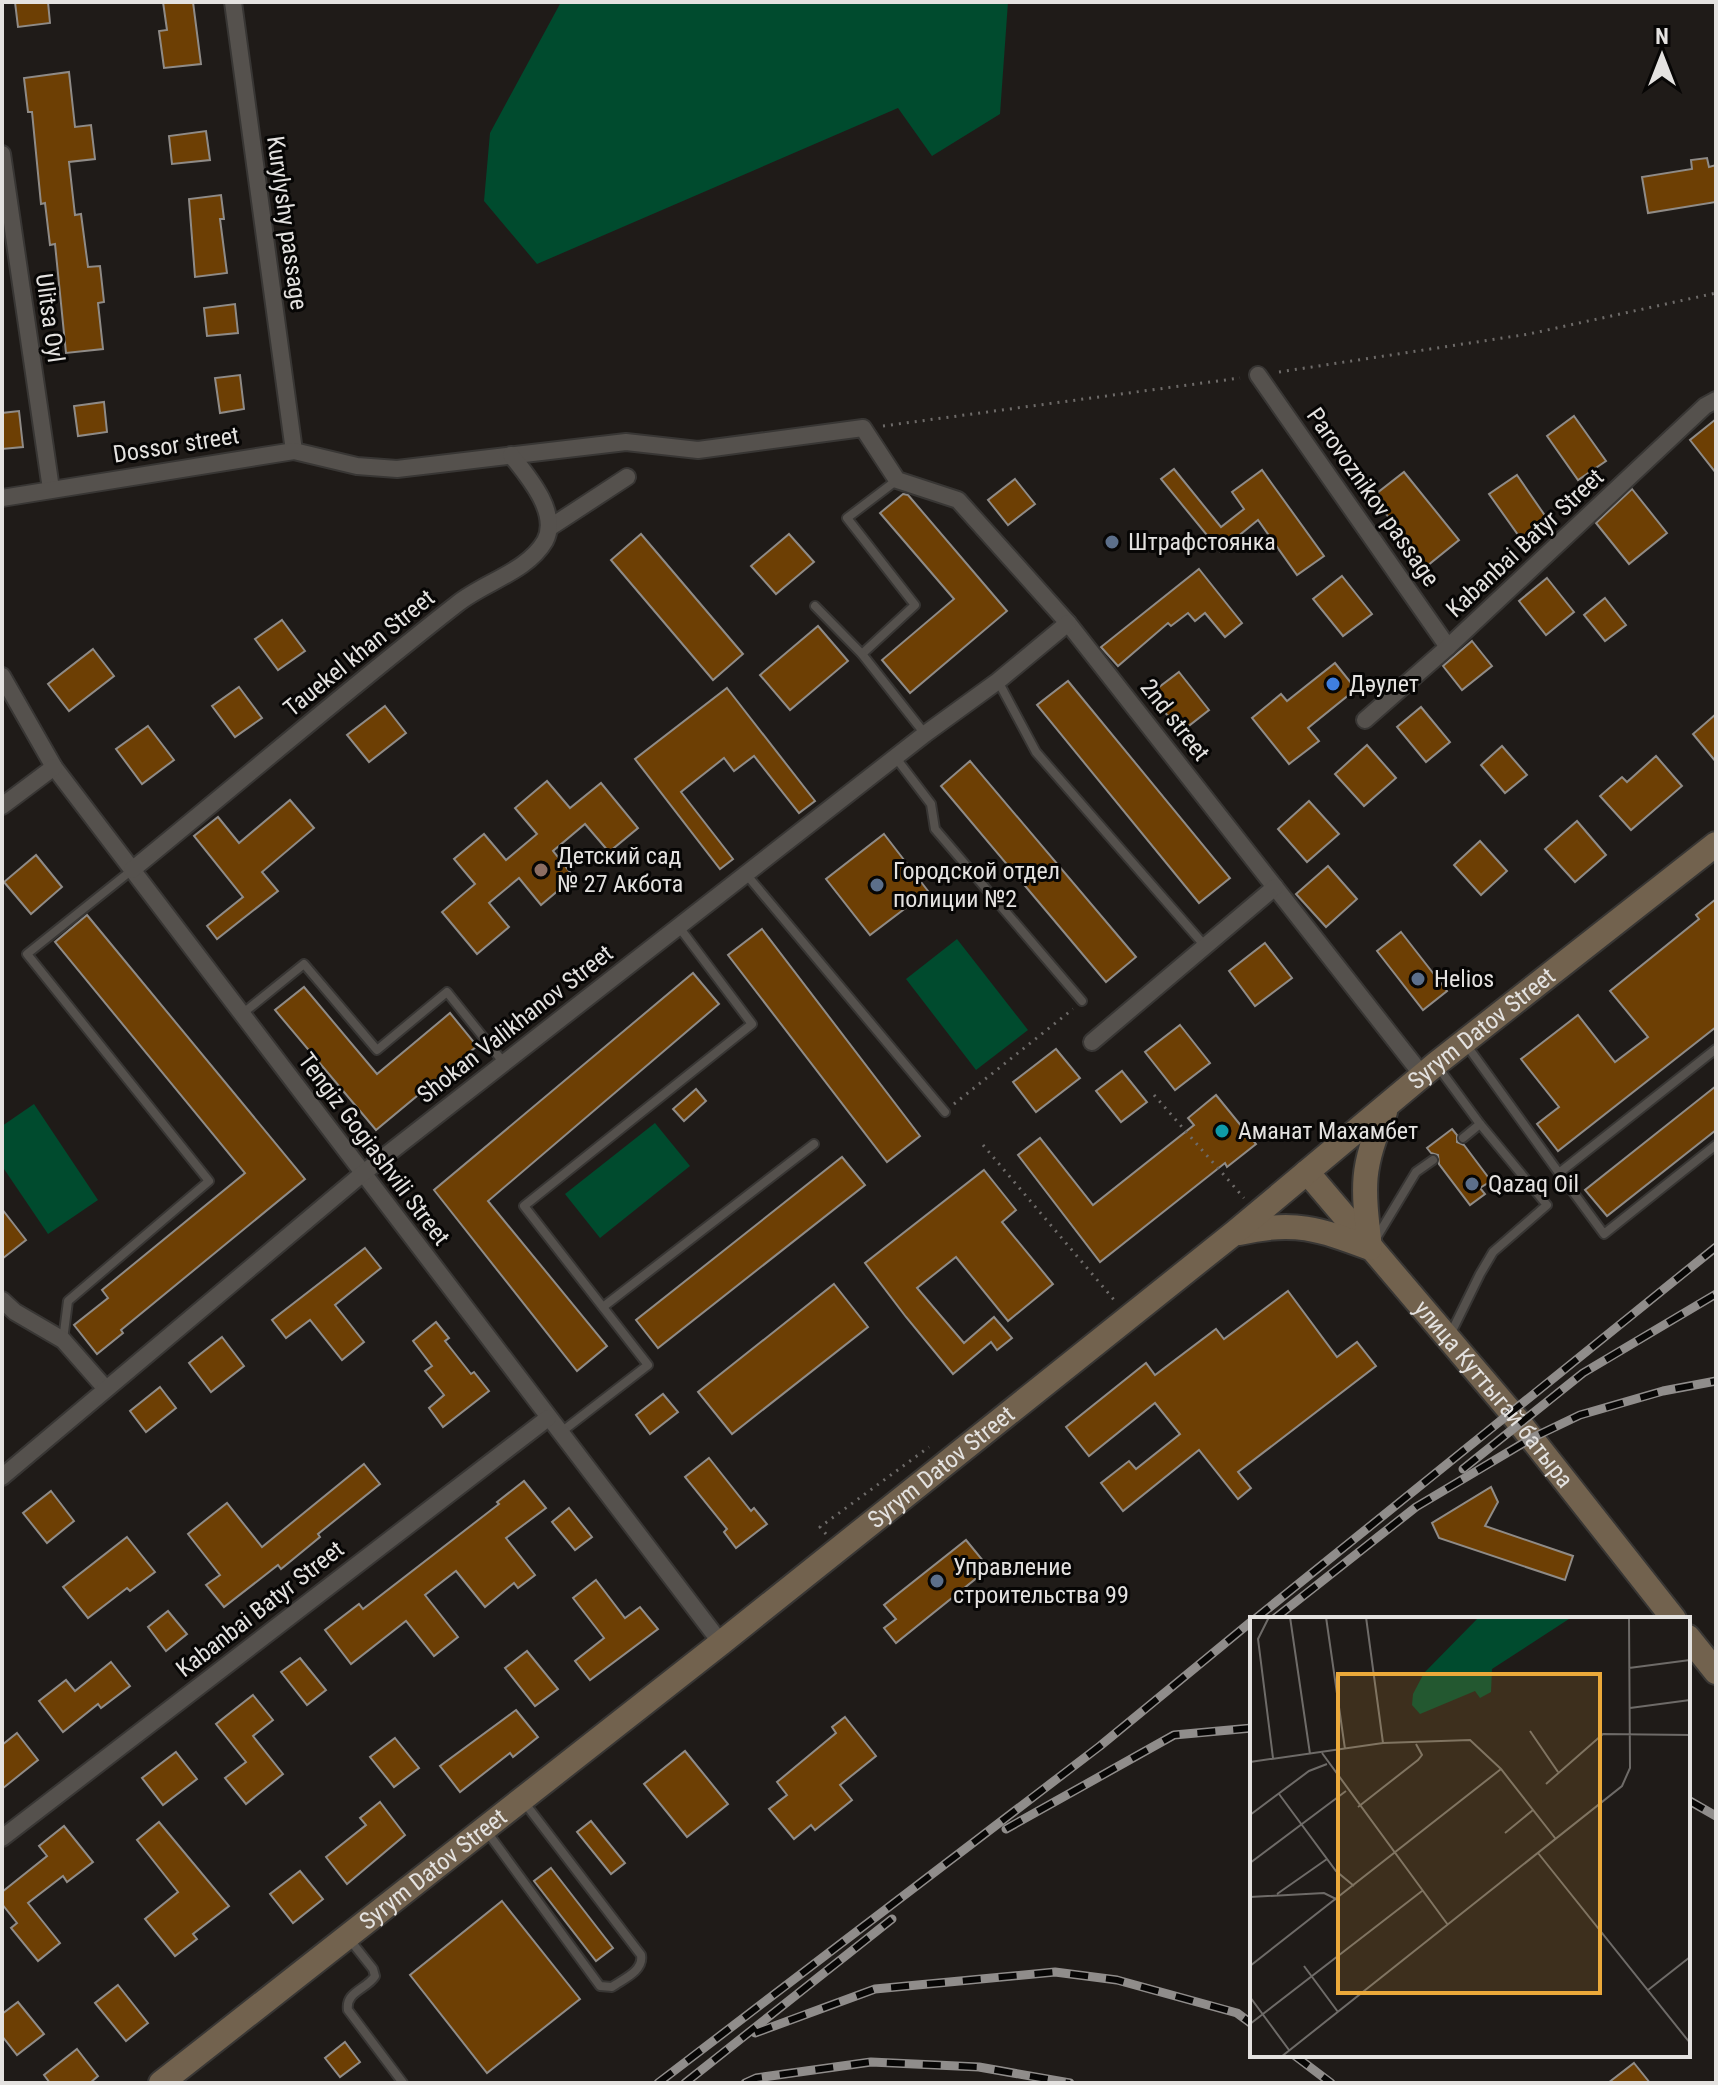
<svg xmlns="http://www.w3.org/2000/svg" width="1718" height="2085" font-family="'Roboto Condensed',sans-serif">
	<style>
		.green { fill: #004b2e }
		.building { fill: #6d3f04; stroke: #8f8b87; stroke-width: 2 }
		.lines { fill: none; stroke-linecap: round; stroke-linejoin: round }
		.lane-casing { stroke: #383634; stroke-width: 12 }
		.street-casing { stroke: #383634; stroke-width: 20 }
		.secondary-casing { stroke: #383634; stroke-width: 28 }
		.path { stroke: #6e6b69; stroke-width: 3; stroke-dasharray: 2 6; stroke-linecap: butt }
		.lane { stroke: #55514d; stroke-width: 8 }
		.street { stroke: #55514d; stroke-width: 16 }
		.secondary { stroke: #72624e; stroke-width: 24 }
		.rail-casing { stroke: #908d8b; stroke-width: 9 }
		.rail { stroke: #070605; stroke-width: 6; stroke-dasharray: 18; stroke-linecap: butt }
		.service-dot { fill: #5c6f8a; stroke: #070605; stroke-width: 3 }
		.shop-dot { fill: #3f7fe0; stroke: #070605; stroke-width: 3 }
		.education-dot { fill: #8d6e63; stroke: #070605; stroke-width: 3 }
		.culture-dot { fill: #0f9aa8; stroke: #070605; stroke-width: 3 }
		.labels { text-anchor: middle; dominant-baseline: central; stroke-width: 6; stroke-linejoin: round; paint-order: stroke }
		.street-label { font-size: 24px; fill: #e4e2e0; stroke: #070605 }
		.poi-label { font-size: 24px; fill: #e4e2e0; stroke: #070605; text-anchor: start }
		.inset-road { fill: none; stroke: #6e6b68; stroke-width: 2 }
		.view { fill: #eba93a; fill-opacity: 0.15; stroke: #eba93a; stroke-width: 4 }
		.inset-edge { fill: none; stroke: #e4e2e0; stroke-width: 4 }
	</style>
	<rect width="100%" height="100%" fill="#1f1b18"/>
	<g class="green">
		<path d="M561,2h447l-8,112 -68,42 -34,-48 -361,156 -53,-63 6,-68z"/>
		<path d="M957,939l71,91 -52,40 -70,-91z"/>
		<path d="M34,1104l64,96 -50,34 -46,-68v-40z"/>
		<path d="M655,1123l35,43 -90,72 -35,-44z"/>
	</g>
	<g class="building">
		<path d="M15,2h33l2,21 -32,4z"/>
		<path d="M163,2h30l8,62 -37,4 -5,-37 8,-1z"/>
		<path d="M69,72l6,55 16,-2 4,34 -26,3 6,53 6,-1 7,53 12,-1 4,36 -6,1 5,46 -37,4 -11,-109 -5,1 -5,-42 -4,1 -9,-92h-4l-4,-34z"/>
		<path d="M206,131l4,29 -38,4 -3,-28z"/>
		<path d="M1707,158l2,9 7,-2v37l-68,11 -6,-36 50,-8 -1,-9z"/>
		<path d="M221,195l3,24h-4l7,54 -32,4 -6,-78z"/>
		<path d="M235,304l3,29 -31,3 -3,-28z"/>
		<path d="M240,375l4,34 -24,4 -5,-35z"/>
		<path d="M104,402l3,30 -29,4 -4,-30z"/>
		<path d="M19,411l4,36 -21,2v-36z"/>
		<path d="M1574,416l32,45 -28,19 -31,-44z"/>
		<path d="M1716,419v54l-26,-33z"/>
		<path d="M1174,469l47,58 23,-18 -12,-17 30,-22 62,86 -27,19 -39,-55 -38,31 -59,-72z"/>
		<path d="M1404,472l55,68 -37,30 -23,-28 6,-5 -33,-40z"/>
		<path d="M1517,475l31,45 -27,19 -32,-45z"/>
		<path d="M1015,479l20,25 -27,21 -20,-25z"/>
		<path d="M1632,489l35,44 -38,31 -33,-41z"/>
		<path d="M903,494l5,1 99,116 -97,82 -28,-33 72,-61 -74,-86z"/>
		<path d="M641,534l102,120 -30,26 -102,-120z"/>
		<path d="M789,534l25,28 -38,32 -25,-28z"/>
		<path d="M1199,569l43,54 -17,14 -20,-24 -10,8 -7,-8 -17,13 -3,-3 -50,43 -17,-19z"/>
		<path d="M1342,576l30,38 -29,22 -30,-37z"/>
		<path d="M1547,578l27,34 -28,23 -27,-34z"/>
		<path d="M1605,598l21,27 -21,16 -21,-26z"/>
		<path d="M282,620l23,31 -27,19 -23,-31z"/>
		<path d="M818,626l30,35 -58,49 -30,-35z"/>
		<path d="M1472,641l20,25 -30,24 -19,-24z"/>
		<path d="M93,649l21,27 -45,35 -21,-27z"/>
		<path d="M1335,663l21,26 -48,39 11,13 -30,23 -37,-46 29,-24 6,7z"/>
		<path d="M1179,672l30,38 -28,22 -31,-38z"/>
		<path d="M1068,681l162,197 -31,25 -162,-198z"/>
		<path d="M239,687l23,31 -27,19 -23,-31z"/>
		<path d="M727,688l88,113 -16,12 -45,-57 -20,15 -10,-13 -43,34 52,67 -13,10 -85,-110z"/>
		<path d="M385,706l21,27 -37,29 -22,-27z"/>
		<path d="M1421,707l29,35 -24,20 -29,-35z"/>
		<path d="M1716,714v48l-23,-28z"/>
		<path d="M148,726l26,34 -32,24 -26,-35z"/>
		<path d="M1367,745l29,33 -32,28 -29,-32z"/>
		<path d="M1502,746l25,29 -22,18 -24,-28z"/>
		<path d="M1656,756l26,30 -51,44 -31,-34 22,-19 5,5z"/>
		<path d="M970,761l166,196 -30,25 -165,-196z"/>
		<path d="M547,781l23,27 31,-25 37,45 -29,24 -24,-28 -32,27 21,26 -33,28 -22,-27 -30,25 20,24 -32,27 -35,-42 33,-28 -21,-25 30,-25 22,26 31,-26 -22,-26z"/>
		<path d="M290,800l24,28 -52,44 16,19 -61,48 -10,-13 36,-29 -49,-61 24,-19 21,26z"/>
		<path d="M1309,801l30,33 -32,28 -29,-33z"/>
		<path d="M1577,821l29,34 -31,27 -30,-33z"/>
		<path d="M884,834l44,57 -58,44 -44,-56z"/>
		<path d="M1480,841l27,30 -26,24 -27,-30z"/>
		<path d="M36,855l26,32 -31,27 -27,-32z"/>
		<path d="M1328,866l29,33 -31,28 -30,-33z"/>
		<path d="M1716,899v128l-158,124 -21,-27 22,-17 -38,-48 57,-44 37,47 33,-25 -38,-46 89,-72 -3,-4z"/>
		<path d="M87,915l218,264 -184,151 2,3 -26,21 -23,-29 34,-27 -6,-8 143,-117 -190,-231z"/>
		<path d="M762,929l158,207 -33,26 -159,-207z"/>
		<path d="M1401,932l46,59 -24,19 -46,-59z"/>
		<path d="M1265,943l27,35 -37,28 -26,-35z"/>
		<path d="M693,973l26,31 -231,197 119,145 -30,25 -143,-181z"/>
		<path d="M304,987l73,87 73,-61 27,33 -101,84 -101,-120z"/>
		<path d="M1180,1025l30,38 -35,27 -30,-38z"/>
		<path d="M1056,1049l24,29 -44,34 -23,-30z"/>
		<path d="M1122,1071l25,31 -26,20 -25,-31z"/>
		<path d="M1716,1086v44l-109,86 -22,-26z"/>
		<path d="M696,1089l10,12 -22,20 -11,-12z"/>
		<path d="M1216,1095l40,49 -29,23 -2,-4 -125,99 -82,-107 22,-17 53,67 101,-80 -6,-7z"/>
		<path d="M1452,1129l5,6v7l7,3 27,36 -11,7 5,6 -15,11 -31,-41 -1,-9 -7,-2 -4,-5z"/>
		<path d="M842,1157l23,28 -207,163 -22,-28z"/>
		<path d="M984,1170l32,40 -14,12 51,62 -45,37 -52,-64 -39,31 47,55 30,-26 18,21 -15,12 -6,-8 -38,32 -47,-57 -41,-54z"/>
		<path d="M2,1209l24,31 -24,19z"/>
		<path d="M365,1248l16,20 -46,37 29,37 -22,18 -32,-40 -24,18 -14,-18z"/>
		<path d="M834,1284l34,43 -136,107 -34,-42z"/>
		<path d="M1288,1291l49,66 20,-15 19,24 -138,106 13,16 -13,11 -39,-49 -76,61 -22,-28 28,-22 7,8 44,-35 -25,-31 -66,53 -23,-29 80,-64 9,12 61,-46 8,10z"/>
		<path d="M436,1322l13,16 -4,3 26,33 3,-2 15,19 -46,36 -14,-19 15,-13 -19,-24 7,-5 -19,-25z"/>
		<path d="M222,1337l22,29 -33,26 -22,-29z"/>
		<path d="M160,1387l16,21 -30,24 -16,-21z"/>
		<path d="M663,1394l15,18 -28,22 -14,-19z"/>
		<path d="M709,1458l42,53 3,-3 13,16 -31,24 -12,-16 3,-3 -42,-52z"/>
		<path d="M364,1464l16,20 -62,50 2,3 -39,32 -3,-4 -54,42 -18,-22 14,-10 -32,-41 39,-31 35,44z"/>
		<path d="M524,1481l22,27 -40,30 29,37 -17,13 -4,-5 -29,24 -29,-36 -31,24 33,42 -24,19 -28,-35 -55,43 -26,-34 34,-26 4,5 136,-105 -2,-2z"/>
		<path d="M1491,1487l7,15 -13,24 88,30 -8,24 -126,-42 -7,-15z"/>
		<path d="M51,1491l23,30 -27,22 -24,-30z"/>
		<path d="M569,1508l23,29 -17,13 -23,-28z"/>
		<path d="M127,1537l28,35 -25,19 -3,-3 -39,30 -25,-31z"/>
		<path d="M966,1540l23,28 -93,75 -12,-15 12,-9 -12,-14z"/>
		<path d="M596,1580l29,38 15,-11 18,22 -68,51 -15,-19 29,-23 -31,-40z"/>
		<path d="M168,1611l19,23 -21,17 -18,-24z"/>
		<path d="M527,1651l31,38 -23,17 -30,-38z"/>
		<path d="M300,1658l26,32 -19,15 -26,-33z"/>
		<path d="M111,1662l19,24 -29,22 -3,-4 -35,28 -24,-31 27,-21 9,11z"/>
		<path d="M253,1695l20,25 -20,16 30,38 -37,30 -21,-26 21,-16 -30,-38z"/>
		<path d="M516,1710l22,27 -25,20 -3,-4 -50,39 -20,-26z"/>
		<path d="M845,1717l31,39 -36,29 12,15 -37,30 -4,-5 -17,14 -25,-30 18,-14 -10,-13 59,-49 -4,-6z"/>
		<path d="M17,1733l21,27 -36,29v-44z"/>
		<path d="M395,1738l24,30 -25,19 -24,-30z"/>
		<path d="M685,1751l43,53 -41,33 -43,-53z"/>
		<path d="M176,1752l21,27 -34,26 -21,-27z"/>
		<path d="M380,1802l25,33 -58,49 -21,-27 40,-32 -6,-7z"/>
		<path d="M591,1821l34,42 -14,11 -34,-42z"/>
		<path d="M159,1822l70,84 -36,28 4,5 -22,17 -30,-37 33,-27 -41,-52z"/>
		<path d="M64,1826l29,36 -26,20 -4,-6 -35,27 32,40 -22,18 -27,-33 6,-5 -15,-19v-12l45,-36 -8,-10z"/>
		<path d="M551,1868l62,80 -17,13 -62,-80z"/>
		<path d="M300,1871l23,28 -30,24 -23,-29z"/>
		<path d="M502,1901l78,98 -93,74 -77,-98z"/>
		<path d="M118,1985l30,38 -22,18 -31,-38z"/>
		<path d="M18,2002l26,32 -27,21 -15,-19v-22z"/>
		<path d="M345,2042l15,20 -20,15 -15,-19z"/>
		<path d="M77,2049l21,27 -8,7h-40l-6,-8z"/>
		<path d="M1634,2063l16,20h-42z"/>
	</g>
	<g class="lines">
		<g class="lane-casing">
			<g id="lane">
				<path d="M897,480l-50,38 68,87 -53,49 63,80"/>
				<path d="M815,606l47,48"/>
				<path d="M998,681l38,71 169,194"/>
				<path d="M896,758l35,46 4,25 147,172"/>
				<path d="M746,874l199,238"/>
				<path d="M242,1014l62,-50 73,86 70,-58 57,71"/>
				<path d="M1465,1043l94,130 157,-124"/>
				<path d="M1438,1067l42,57 67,81 -54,47 -13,22 -30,61"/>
				<path d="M1463,1138l17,-14"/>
				<path d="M1559,1173l45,61 112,-89"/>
				<path d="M1375,1240l41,-68 17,-12"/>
				<path d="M603,1307l211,-163"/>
				<path d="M63,1340l5,-39 141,-120 -182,-227 105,-84"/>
				<path d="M560,1433l88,-68 -124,-159 228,-182 -73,-97"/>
				<path d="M485,1829l115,157 12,1c11,-8 32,-16 29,-32l-117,-153"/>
				<path d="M350,1940l23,29 2,7c-8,13 -30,16 -27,34l55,73"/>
			</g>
		</g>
		<g class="street-casing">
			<g id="street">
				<path d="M233,2l61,449"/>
				<path d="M2,154l49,335"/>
				<path d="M1258,375l190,272"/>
				<path d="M2,498l292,-47 63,15 40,3 229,-27 72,8 165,-22 34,52 61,20 110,123 355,453"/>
				<path d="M549,528l78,-51"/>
				<path d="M2,676l52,91 667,876"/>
				<path d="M1365,720l83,-73 257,-241 11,-6"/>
				<path d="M2,806l52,-39"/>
				<path d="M132,870c108,-88 215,-180 325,-266 27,-22 70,-32 88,-63 15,-28 -18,-66 -34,-86"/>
				<path d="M1092,1042l183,-155"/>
				<path d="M2,1300l13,12 48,28 43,49"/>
				<path d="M2,1477l360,-303 563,-440 73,-53 70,-58"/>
				<path d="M2,1838l546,-420"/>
			</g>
		</g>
		<g class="secondary-casing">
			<g id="secondary">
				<path id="s1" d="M1307,1172l203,239 164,208"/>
				<path d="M1239,1233c55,-13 80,-4 131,15 -7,-60 -10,-80 15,-136"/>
				<path d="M1688,1637l28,35"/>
				<path id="s2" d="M161,2083l560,-440 512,-409 203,-170 280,-220"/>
			</g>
		</g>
		<g class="path">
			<path d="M1279,372l250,-38 187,-41"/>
			<path d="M883,426l357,-48"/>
			<path d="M1154,1095l90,103"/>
			<path d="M954,1104l119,-95"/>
			<path d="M983,1145l132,156"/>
			<path d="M826,1534l-6,-7 109,-80"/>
		</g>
		<use href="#lane" class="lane"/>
		<use href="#street" class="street"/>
		<use href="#secondary" class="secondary"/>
		<g class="rail-casing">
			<g id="rail">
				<path d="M1463,1469l120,-96 133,-79"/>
				<path d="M1255,1619l461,-372"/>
				<path d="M1274,1619l142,-112 116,-69 48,-23 83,-24 53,-10"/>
				<path d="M1688,1800l28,16"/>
				<path d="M1006,1829l168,-94 78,-7"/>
				<path d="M755,2033l120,-44 180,-17 62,8 120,33 15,11"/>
				<path d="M1294,2055l37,28"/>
				<path d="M658,2083l442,-337 152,-125"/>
				<path d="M685,2083l207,-164"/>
				<path d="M745,2083l11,-5 115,-16 108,5 91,16"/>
			</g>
		</g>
		<use href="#rail" class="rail"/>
	</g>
	<g class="service-dot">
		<circle cx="1112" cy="542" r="8"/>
		<circle cx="877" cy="885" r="8"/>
		<circle cx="1418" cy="979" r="8"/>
		<circle cx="1472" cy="1184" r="8"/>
		<circle cx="937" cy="1581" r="8"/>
	</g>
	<circle class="shop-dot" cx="1333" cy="684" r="8"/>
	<circle class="education-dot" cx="541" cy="870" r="8"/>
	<circle class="culture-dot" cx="1222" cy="1131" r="8"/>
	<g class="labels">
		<g class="street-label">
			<text transform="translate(287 223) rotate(82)">Kurylyshy passage</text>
			<text transform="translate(50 318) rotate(82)">Ulitsa Oyl</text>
			<text transform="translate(176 445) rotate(-9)">Dossor street</text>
			<text transform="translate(1373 497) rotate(55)">Parovoznikov passage</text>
			<text transform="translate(1525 543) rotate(-43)">Kabanbai Batyr Street</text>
			<text transform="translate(359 653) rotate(-39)">Tauekel khan Street</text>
			<text transform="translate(1175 720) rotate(52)">2nd street</text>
			<text transform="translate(515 1024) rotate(-38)">Shokan Valikhanov Street</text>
			<text stroke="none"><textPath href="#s2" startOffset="1690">Syrym Datov Street</textPath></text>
			<text transform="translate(374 1149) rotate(53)">Tengiz Gogiashvili Street</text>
			<text stroke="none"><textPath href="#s1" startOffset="290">улица Куттыгай батыра</textPath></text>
			<text stroke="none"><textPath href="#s2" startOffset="994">Syrym Datov Street</textPath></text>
			<text transform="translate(260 1609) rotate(-38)">Kabanbai Batyr Street</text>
			<text stroke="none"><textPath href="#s2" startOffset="346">Syrym Datov Street</textPath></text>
		</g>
		<g class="poi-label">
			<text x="1128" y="542">Штрафстоянка</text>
			<text x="1349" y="684">Дәулет</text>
			<text x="557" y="856">Детский сад<tspan x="557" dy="28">№ 27 Акбота</tspan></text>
			<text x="893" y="871">Городской отдел<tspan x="893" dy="28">полиции №2</tspan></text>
			<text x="1434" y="979">Helios</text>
			<text x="1238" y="1131">Аманат Махамбет</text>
			<text x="1488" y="1184">Qazaq Oil</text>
			<text x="953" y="1567">Управление<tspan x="953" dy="28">строительства 99</tspan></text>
		</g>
	</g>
	<g transform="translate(1250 1617)">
		<rect width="440" height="440" fill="#1f1b18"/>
		<path d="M229,0h93l-80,52 -1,23 -11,6 -5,-7 -55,23 -8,-9 1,-11 11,-21z" fill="#004b2e"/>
		<path class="inset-road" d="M19,0l-11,22 15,119M40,0l20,137M76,0l19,132M116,0l17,126M379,51l61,-8M380,91l60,-8M280,114l28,41M72,136l126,172M0,145l133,-19 87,-3 31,29 54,69M296,167l57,-50 87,1M29,177l57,77 18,15M108,190l60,-47 4,-5 -6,-11M0,198l59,-44 18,-7M255,216l28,-23M288,236l152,190M0,246l96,-72M27,277l50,-35M0,280l74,-4 14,7M0,349l251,-197M54,349l34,46M398,373l42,-33M0,380l39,53M0,407l172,-133M31,440l341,-271 8,-18 -1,-151"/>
		<path class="view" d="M88,57h262v319h-262z"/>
		<rect width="440" height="440" class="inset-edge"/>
	</g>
	<rect width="1718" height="2085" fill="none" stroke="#e4e2e0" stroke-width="8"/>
	<g transform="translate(1662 56)" stroke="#070605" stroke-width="6" paint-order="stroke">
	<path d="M0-6L14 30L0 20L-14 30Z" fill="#e4e2e0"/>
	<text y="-12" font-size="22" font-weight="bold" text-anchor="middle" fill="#e4e2e0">N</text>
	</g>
</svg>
